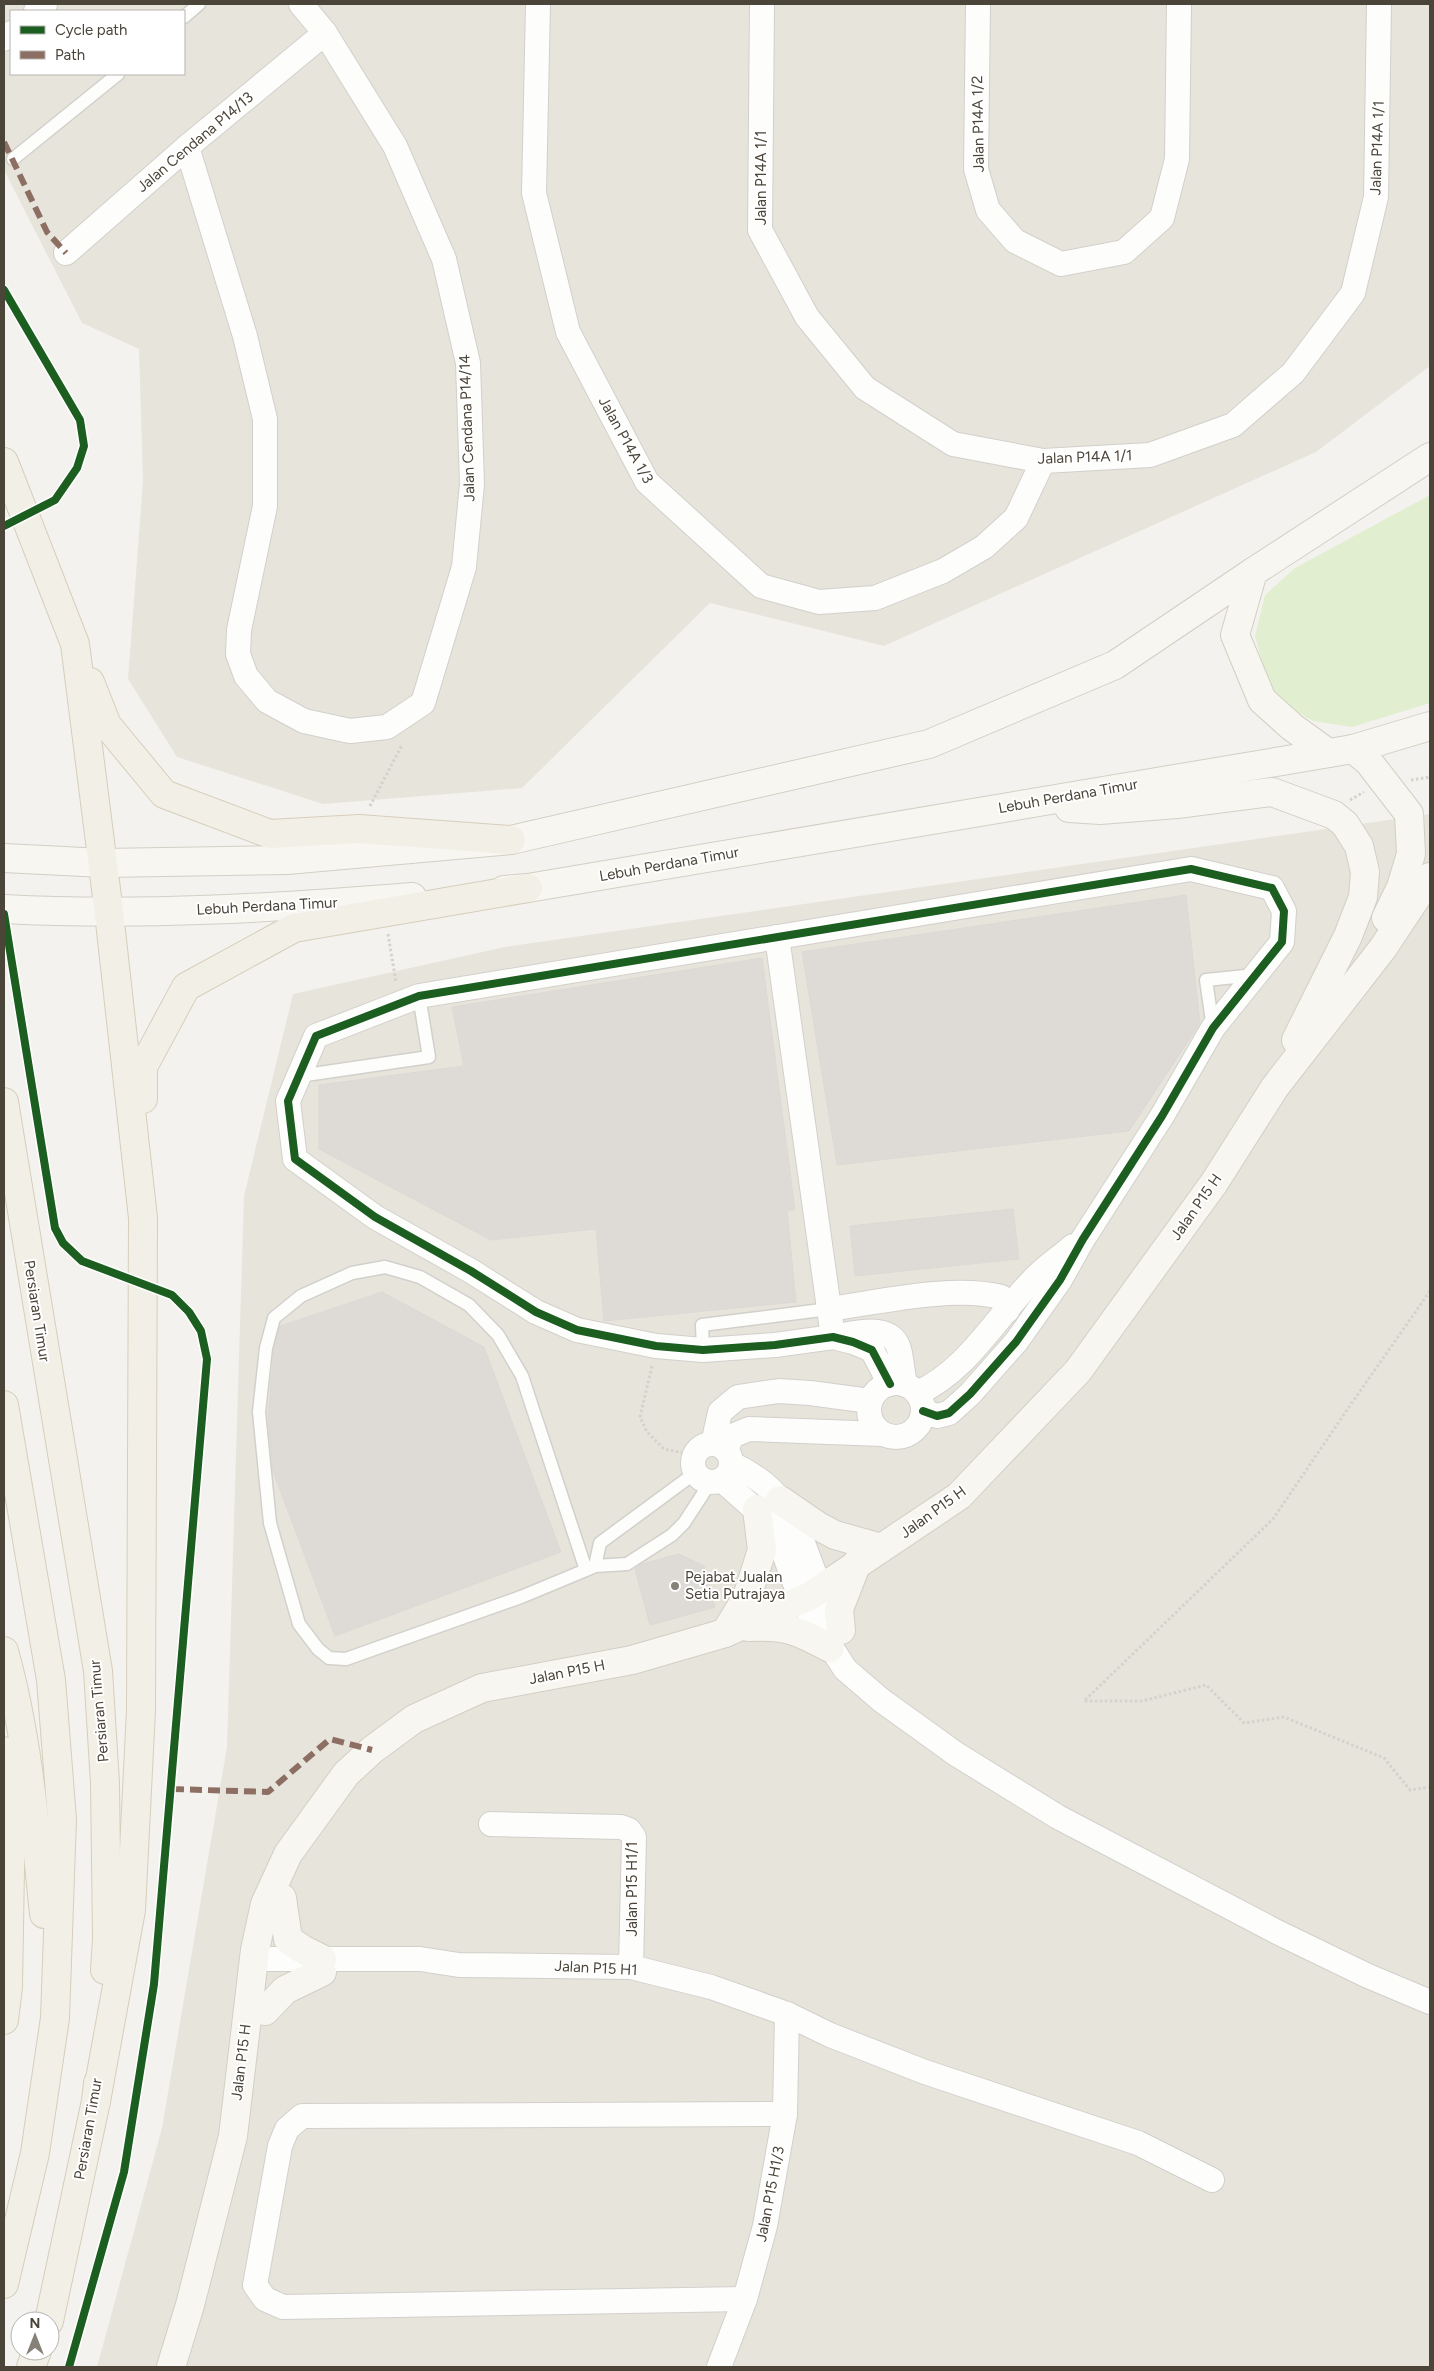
<svg xmlns="http://www.w3.org/2000/svg" width="1434" height="2371" font-family="Figtree,sans-serif">
	<style>
		.residential { fill: #e7e4dc; fill-rule: evenodd }
		.green { fill: #e1eecf }
		.building { fill: #dedbd6; stroke: #dcd9d4 }
		.lines { fill: none; stroke-linecap: round; stroke-linejoin: round }
		.lane-casing { stroke: #d2d0cb; stroke-width: 15 }
		.street-casing { stroke: #d2d0cb; stroke-width: 26 }
		.secondary-casing { stroke: #d3cfc5; stroke-width: 30 }
		.primary-casing { stroke: #d6cebb; stroke-width: 30 }
		.path { stroke: #d3d2cc; stroke-width: 3; stroke-dasharray: 2.5 2.5; stroke-linecap: butt }
		.lane { stroke: #fdfdfc; stroke-width: 12 }
		.street { stroke: #fdfdfc; stroke-width: 24 }
		.secondary { stroke: #f7f6f1; stroke-width: 28 }
		.primary { stroke: #f2efe6; stroke-width: 28 }
		.quiet { stroke: #8d6e63; stroke-width: 6; stroke-dasharray: 12 6; stroke-linecap: butt }
		.cycleway-casing { stroke: #fff; stroke-width: 11 }
		.cycleway { stroke: #1b5e20; stroke-width: 8 }
		.poi-dot { fill: #868178; stroke: #fff; stroke-width: 2 }
		.labels { text-anchor: middle; dominant-baseline: central; stroke-width: 4; stroke-linejoin: round; paint-order: stroke }
		.street-label { font-size: 15px; fill: #4b4439; stroke: #fff }
		.poi-label { font-size: 15px; fill: #4b4439; stroke: #fff; text-anchor: start }
	</style>
	<rect width="100%" height="100%" fill="#f4f2ee"/>
	<g class="residential">
		<path d="M4,4h1426v362l-114,86 -432,194 -174,-43 -188,185 -199,16 -146,-47 -49,-78 15,-198 -4,-132 -57,-26 -78,-153zM11,11h173v63h-173z"/>
		<path d="M1430,814v1553h-1333l65,-239 65,-381 17,-551 49,-202 212,-47z"/>
	</g>
	<path class="green" d="M1430,495v208l-78,24 -39,-6 -38,-22 -10,-25 -10,-38 10,-41 30,-27z"/>
	<g class="building">
		<path d="M1186,895l14,128 -71,108 -292,34 -35,-213z"/>
		<path d="M762,958l33,252h-8l9,92 -192,19 -8,-92 -105,11 -172,-91v-64l145,-19 -12,-59z"/>
		<path d="M1013,1209l6,50 -164,17 -5,-50z"/>
		<path d="M382,1292l102,55 77,205 -226,84 -62,-165 -5,-53 6,-68 6,-24z"/>
		<path d="M679,1554l25,12 11,41 -65,18 -15,-56 7,-5z"/>
	</g>
	<g class="lines">
		<g class="lane-casing">
			<g id="lane">
				<path d="M184,17l15,-13"/>
				<path d="M13,159l105,-85"/>
				<path d="M1213,1028l-7,-48 49,-5"/>
				<path d="M299,1076l130,-19 -10,-61"/>
				<path d="M703,1350l-1,-25 127,-16"/>
				<path d="M695,1473l-95,70 -5,23 32,-2 45,-29 12,-12 26,-40"/>
				<path d="M586,1570l-64,-194 -24,-41 -29,-30 -49,-28 -35,-10 -33,6 -51,23 -27,22 -8,30 -7,64 11,111 29,101 19,25 11,9 17,1 175,-62 65,-27 9,-4"/>
			</g>
		</g>
		<g class="street-casing">
			<g id="street">
				<path d="M538,4l-4,189 34,139 79,150 114,104 58,16 56,-4 68,-27 41,-24 32,-29 27,-57"/>
				<path d="M762,4l-2,226 47,87 58,71 88,56 90,17 107,-6 83,-30 60,-52 60,-80 23,-96 3,-193"/>
				<path d="M978,4l-2,165 12,41 27,31 46,23 63,-12 38,-34 15,-59 2,-155"/>
				<path d="M36,11l9,-7"/>
				<path d="M4,39l7,-6"/>
				<path d="M187,147l58,189 20,83v87l-26,124 -1,24 8,22 21,25 37,20 46,10 37,-4 36,-24 41,-136 8,-83 -4,-121 -24,-104 -49,-113 -70,-113 -24,-29"/>
				<path d="M66,253l121,-106 138,-114"/>
				<path d="M777,937l56,400c23,-4 61,-16 67,16 2,11 3,21 5,32"/>
				<path d="M829,1309c51,-7 123,-24 172,-12l6,14"/>
				<circle cx="896" cy="1410" r="27"/>
				<path d="M890,1384l-18,-34 -19,-8 -20,-5 -58,8 -72,5 -47,-4 -79,-16 -41,-18 -65,-41 -96,-54 -80,-58 -7,-58 28,-65 103,-40 772,-127 81,19 12,23 -2,31 -69,86 -51,88 -79,123 -23,41 -44,62 -46,52 -21,19 -12,3 -14,-5"/>
				<path d="M917,1393c52,-22 83,-83 123,-120 11,-10 23,-18 33,-27"/>
				<circle cx="712" cy="1463" r="19"/>
				<path d="M713,1444l7,-32 18,-15 41,-6 31,2 60,8"/>
				<path d="M726,1450l6,-14 17,-7 133,5"/>
				<path d="M732,1464c70,32 65,80 96,140"/>
				<path d="M722,1480l52,46 27,74 44,69 36,31 75,54 102,63 219,115 91,44 62,26"/>
				<path d="M491,1824l130,3 8,3 5,7 -3,130"/>
				<path d="M254,1959h166l39,6 172,2 80,20 76,27 43,21 95,37 213,71 74,37"/>
				<path d="M745,2299l-462,8 -18,-8 -10,-14 25,-139 7,-17 15,-13 483,-2"/>
				<path d="M719,2367l26,-68 20,-73 20,-112 2,-100"/>
			</g>
		</g>
		<g class="secondary-casing">
			<g id="secondary">
				<path d="M1353,749l15,12 41,53 2,40 -10,33 -15,31"/>
				<path d="M1328,753l-36,-26 -30,-27 -27,-65 18,-63 177,-115"/>
				<path d="M1069,808l31,2 77,-6 95,-12 62,23 11,9 14,22 6,26 -2,25 -15,39 -52,104"/>
				<path d="M4,858l99,5 184,-3 224,-20 418,-96 186,-79 138,-93"/>
				<path d="M504,890l24,-2 825,-139 77,-23"/>
				<path d="M4,909c136,7 272,-1 408,-12"/>
				<path d="M780,1500l38,26 17,9 46,13"/>
				<path d="M749,1627c38,-2 49,4 81,21"/>
				<path d="M841,1630l-2,-21 18,-46"/>
				<path d="M725,1633l22,-36 15,-47 -5,-41"/>
				<path d="M282,1898l6,41 14,10 20,10"/>
				<path d="M265,2011l20,-21 37,-18"/>
				<path d="M171,2367l19,-62 43,-169 22,-186 10,-46 23,-50 58,-80 26,-24 42,-31 68,-31 150,-28 93,-27 85,-37 149,-100 119,-125 136,-188 61,-96 108,-139 47,-71"/>
			</g>
		</g>
		<g class="primary-casing">
			<g id="primary">
				<path d="M4,462l71,182 34,269 34,305 -2,492 -10,200 -35,191"/>
				<path d="M90,682l17,43 57,69 106,40 89,-5 152,11"/>
				<path d="M143,1099v-32l43,-80 108,-59 234,-40"/>
				<path d="M4,1102l94,569 7,112 2,156 -2,31"/>
				<path d="M4,1405l47,275 11,139 -7,199 -20,135 -31,131"/>
				<path d="M4,1651c24,86 31,175 40,263"/>
				<path d="M4,1751l7,58 -3,178 -4,33"/>
				<path d="M49,2321l47,-220 2,-18"/>
				<path d="M31,2367l6,-16"/>
			</g>
		</g>
		<g class="path">
			<path d="M1411,780l19,-3"/>
			<path d="M1350,800l14,-8"/>
			<path d="M370,806l32,-61"/>
			<path d="M388,934l8,48"/>
			<path d="M1430,1291l-81,116 -76,112 -189,182h58l64,-16 38,38 40,-6 100,41 26,32 20,-3"/>
			<path d="M652,1366l-12,51 7,15 17,17 30,6"/>
		</g>
		<use href="#lane" class="lane"/>
		<use href="#street" class="street"/>
		<use href="#secondary" class="secondary"/>
		<use href="#primary" class="primary"/>
		<g class="quiet">
			<path d="M4,142l43,90 19,21"/>
			<path d="M172,1789l96,3 62,-53 42,11"/>
		</g>
		<g class="cycleway-casing">
			<g id="cycleway">
				<path d="M4,290l76,130 4,26 -7,22 -22,32 -51,26"/>
				<path d="M4,914l51,314 8,15 19,18 90,34 17,17 12,19 6,28 -53,625 -30,188 -55,195"/>
				<path d="M890,1384l-18,-34 -19,-8 -20,-5 -58,8 -72,5 -47,-4 -79,-16 -41,-18 -65,-41 -96,-54 -80,-58 -7,-58 28,-65 103,-40 772,-127 81,19 12,23 -2,31 -69,86 -51,88 -79,123 -23,41 -44,62 -46,52 -21,19 -12,3 -14,-5"/>
			</g>
		</g>
		<use href="#cycleway" class="cycleway"/>
	</g>
	<circle class="poi-dot" cx="675" cy="1586" r="5"/>
	<g class="labels">
		<g class="street-label">
			<text transform="translate(978 124) rotate(-91)">Jalan P14A 1/2</text>
			<text transform="translate(195 142) rotate(-40)">Jalan Cendana P14/13</text>
			<text transform="translate(1377 148) rotate(-88)">Jalan P14A 1/1</text>
			<text transform="translate(761 178) rotate(-90)">Jalan P14A 1/1</text>
			<text transform="translate(467 428) rotate(-92)">Jalan Cendana P14/14</text>
			<text transform="translate(626 440) rotate(61)">Jalan P14A 1/3</text>
			<text transform="translate(1085 457) rotate(-2)">Jalan P14A 1/1</text>
			<text transform="translate(1068 796) rotate(-10)">Lebuh Perdana Timur</text>
			<text transform="translate(669 864) rotate(-10)">Lebuh Perdana Timur</text>
			<text transform="translate(267 906) rotate(-3)">Lebuh Perdana Timur</text>
			<text transform="translate(1196 1207) rotate(-55)">Jalan P15 H</text>
			<text transform="translate(37 1311) rotate(81)">Persiaran Timur</text>
			<text transform="translate(933 1512) rotate(-36)">Jalan P15 H</text>
			<text transform="translate(567 1672) rotate(-11)">Jalan P15 H</text>
			<text transform="translate(99 1711) rotate(-95)">Persiaran Timur</text>
			<text transform="translate(632 1889) rotate(-90)">Jalan P15 H1/1</text>
			<text transform="translate(596 1968) rotate(3)">Jalan P15 H1</text>
			<text transform="translate(241 2062) rotate(-83)">Jalan P15 H</text>
			<text transform="translate(88 2129) rotate(-80)">Persiaran Timur</text>
			<text transform="translate(770 2194) rotate(-79)">Jalan P15 H1/3</text>
		</g>
		<g class="poi-label">
			<text x="685" y="1577">Pejabat Jualan<tspan x="685" dy="17">Setia Putrajaya</tspan></text>
		</g>
	</g>
	<rect width="1434" height="2371" fill="none" stroke="#4b4439" stroke-width="10"/>
	<rect x="10" y="10" width="175" height="65" fill="#ffffff" stroke="#b7b4b0"/>
	<rect x="20" y="26" width="25" height="8" fill="#1b5e20" stroke="#b7b4b0"/>
	<text x="55" y="35" font-size="15" fill="#4b4439">Cycle path</text>
	<rect x="20" y="51" width="25" height="8" fill="#8d6e63" stroke="#b7b4b0"/>
	<text x="55" y="60" font-size="15" fill="#4b4439">Path</text>
	<g transform="translate(35 2336)"><circle r="24" fill="#ffffff" stroke="#b7b4b0"/>
	<path d="M0-4L9 19L0 12L-9 19Z" fill="#868178"/>
	<text y="-8" font-size="14" font-weight="bold" text-anchor="middle" fill="#4b4439">N</text>
	</g>
</svg>
